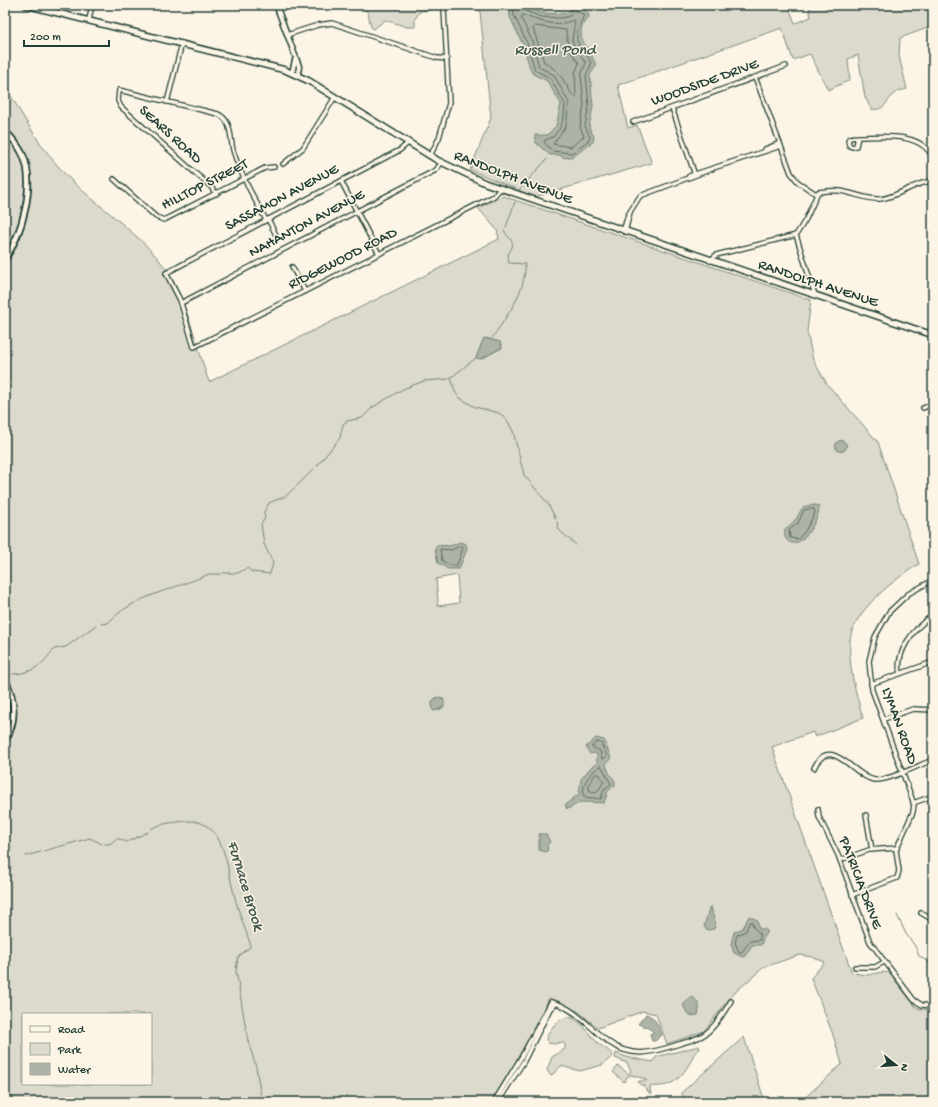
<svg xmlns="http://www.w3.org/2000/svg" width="938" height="1107" font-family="'Gochi Hand',sans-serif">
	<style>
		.green { fill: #dcdacc; stroke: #7e8c80; fill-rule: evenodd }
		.water { fill: #aeb3a7; stroke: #758479 }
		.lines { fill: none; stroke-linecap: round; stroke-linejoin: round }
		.shore { stroke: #586c62; stroke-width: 1 }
		.stream { stroke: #758479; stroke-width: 1 }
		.minor-casing { stroke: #1f3d34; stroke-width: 6 }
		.tertiary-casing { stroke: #1f3d34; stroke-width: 7 }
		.secondary-casing { stroke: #1f3d34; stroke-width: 8 }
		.primary-casing { stroke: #1f3d34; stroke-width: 8 }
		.minor { stroke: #fcf5e5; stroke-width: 3.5 }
		.tertiary { stroke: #fcf5e5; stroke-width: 4 }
		.secondary { stroke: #fcf5e5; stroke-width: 4.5 }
		.primary { stroke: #fcf5e5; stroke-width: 5 }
		.labels { text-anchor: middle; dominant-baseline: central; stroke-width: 3; stroke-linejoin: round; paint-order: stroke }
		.street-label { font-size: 15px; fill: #1f3d34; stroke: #fcf5e5 }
		.water-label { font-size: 16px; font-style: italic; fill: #435a51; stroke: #fcf5e5 }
	</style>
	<rect width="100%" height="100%" fill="#fcf5e5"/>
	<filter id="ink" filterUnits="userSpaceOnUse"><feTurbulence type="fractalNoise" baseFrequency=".025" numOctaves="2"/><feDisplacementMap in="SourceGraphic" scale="8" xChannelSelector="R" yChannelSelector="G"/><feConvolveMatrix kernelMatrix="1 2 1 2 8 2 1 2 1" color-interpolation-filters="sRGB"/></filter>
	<g filter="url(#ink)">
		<g class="green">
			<path d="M361,5h80l-4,4 -17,2 -5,8v8h-8l-22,-7 -11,9 -3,-2 -3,-14z"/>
			<path d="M468,5h320l7,18 16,-6 -2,-8 8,-4h6l3,4 11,-4h96v21l-33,12 -1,18 8,33c-3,1 -7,1 -10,3 -10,5 -10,20 -26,17l-6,-12 -7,-42 -10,4 2,21 -22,10 -18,-36 -17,6 -11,-32 -164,57 10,43 9,-3 15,38 -117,34 -65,-27 21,-52 -11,-107z"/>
			<path d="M5,86c20,33 38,67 66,94 29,28 72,56 95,89 20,29 31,78 43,113l290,-143 -2,-9 -19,-22 25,-12 308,104 -4,31 6,29 14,24 51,58 41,122c-23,14 -66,47 -69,76 -2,26 6,54 13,78l-48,19 -2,-5 -41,15 80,226 15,2 16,-3 6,1 27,34 5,2 12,1v92h-133l42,-38 -10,-32 -21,-54 14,-16 -13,-5 -12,-2 -36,12 -32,28 -28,36 -37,13 -11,-30 -13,-3 -45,17 -19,-16 -30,-14 -27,53 -31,51h-486zM486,338l14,4 2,6 -21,11 -4,-4 6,-15zM457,575l2,28 -22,3 1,-5 -2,-22zM439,697l4,1 -2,11 -6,2 -3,-2 3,-11zM23,1014h128v70h-128z"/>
			<path d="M568,1017c13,2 21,17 29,25 6,6 12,7 16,14l-11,9 -22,6 -19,-5 -10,10 -4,-6 5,-13 13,-8v-4l-3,-3 -8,2 -6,-1 -2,-4c3,-10 12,-20 22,-22z"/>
			<path d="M744,1037l21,65h-77l-7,-9z"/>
			<path d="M699,1046l1,3c-6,2 -6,6 -9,12 -11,19 -20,27 -41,25l1,9 -7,-9 -6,-3 1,-2h7v-2l-15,-4 -4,2 -3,5 -11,-10 5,-6 11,8 2,-3 -4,-8 -12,-5 1,-5 10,4 27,5 3,-5z"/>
		</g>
		<g class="water">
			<path d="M509,5h14l20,8 17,1 6,-1 10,-6c6,1 13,4 13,10 -20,18 3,32 7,49l-6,9 3,31 -4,21 5,10 -1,5 -19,14 -9,2 -6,-3h-9l-14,-12 -1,-8h12l9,-9 5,-22 -14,-23 -14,-7 -2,-3 -8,-26 -13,-28z"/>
			<path d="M484,338l16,4 2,5 -21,12 -5,-1z"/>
			<circle cx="841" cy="446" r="5.5"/>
			<path d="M816,505l3,1c2,10 -18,46 -31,35 -4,-3 -4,-7 -3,-12 3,-3 7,-5 10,-9 9,-12 3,-14 21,-15z"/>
			<path d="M460,542l6,2 1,5 -8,20h-11l-10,-6 -3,-14 2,-4 13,1z"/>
			<path d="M5,689l4,18 -4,23z"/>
			<path d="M439,697l5,3v7l-10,4 -2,-2v-8z"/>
			<path d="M596,738l8,2 7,18 -5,6 3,9 6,8v4l-7,6 -4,12 -23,-1 -14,7 -2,-4 14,-11 2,-15 10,-12 6,-4v-9l-3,-1 -4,1 -4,-7z"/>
			<path d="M539,834h7l4,8 -3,3 1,5 -2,2 -7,-2z"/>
			<path d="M711,906l3,14 2,2 -2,7 -6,1 -4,-3 5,-19z"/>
			<path d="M749,916l8,4 2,9h6l3,3 -4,4 -3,9h-9l-7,11 -2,1 -9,-4 -3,-9 3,-12 9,-4z"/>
			<path d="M693,997c7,7 7,9 5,18l-7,1 -4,-3 -4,-8 6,-7z"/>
			<path d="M646,1014c10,3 13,13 16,21l-7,6h-3l-2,-7 4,-2 -7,-5 -9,-3z"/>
		</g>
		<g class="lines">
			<g class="shore">
				<path d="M513,5l1,10 13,28 8,27 15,8 15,26 -1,13 -4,11 -7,9 -8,3 -1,2 8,9 20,2 17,-13 1,-3 -5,-11 4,-20 -3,-31 5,-10c-1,-8 -6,-11 -10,-17 -9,-11 -1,-22 3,-33l-7,-4 -10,6 -7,1 -18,-1 -17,-6 -3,-6"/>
				<path d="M523,15c15,6 34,13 50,5l2,1 -3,19 4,9 10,14 -5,12 3,30 -4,22 4,9 -13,11 -18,-3 13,-18 3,-23 -15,-28 -15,-8 -7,-26 -11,-23z"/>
				<path d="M535,26l31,4 2,18 11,15 -4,10 1,24 -3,-1c-10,-16 -12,-24 -29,-34l-11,-34z"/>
				<path d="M814,509l1,4 -10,18 -7,8 -8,-1 -1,-8 9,-7 6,-13z"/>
				<path d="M458,547l4,-1 1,2 -6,17h-7l-8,-4 -2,-12 11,1z"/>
				<path d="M597,742l4,1 6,13 -3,3h-2l-2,-8 -8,-4z"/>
				<path d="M600,766l2,1 9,17 -7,5 -3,10 -17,-2c-3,-14 6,-23 16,-31z"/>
				<path d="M596,774h3l5,8 -8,11 -7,-3v-6z"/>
				<path d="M752,922l2,6 6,6v6l-10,1 -8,11h-3l-4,-9 2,-8 9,-4 3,-8z"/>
			</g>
			<g class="stream">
				<path d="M519,190l28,-31"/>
				<path d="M506,227l9,-25"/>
				<path d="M492,338c15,-22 34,-46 33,-74l-16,-1 -1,-9c10,-13 1,-13 -4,-24"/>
				<path d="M451,377l4,15 5,6 15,9 24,6 8,7 6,11 11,44 24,29 8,15"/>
				<path d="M317,466l23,-28 3,-14 4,-3 15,-3 11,-11 30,-18 21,-8 25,-2 27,-21"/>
				<path d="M557,522l2,8 17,15"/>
				<path d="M223,573h15l9,-5 5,4 18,2 3,-11 -9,-19 -3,-20 4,-6 -1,-6 5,-9 17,-7 28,-27"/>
				<path d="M101,624l7,-1c24,-27 68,-34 101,-49h12"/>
				<path d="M13,674c21,-1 29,-9 41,-25l12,-2 30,-22"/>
				<path d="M151,829c8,-5 18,-6 27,-7 45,-9 47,37 55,68 4,18 11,36 17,53v4l-12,10 -2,14 12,70 8,26 5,30 -2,5"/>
				<path d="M105,844h5l7,-6 10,4 21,-10"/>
				<path d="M26,856l64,-18 12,6"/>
				<path d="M897,915l9,19 9,12 4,10 14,9"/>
			</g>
			<g class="minor-casing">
				<g id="minor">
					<path d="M89,20l3,-15"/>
					<path d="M287,35l31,-10 14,-2 105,35 10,1"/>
					<path d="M755,77l36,96 7,9 18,12"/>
					<path d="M167,102l15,-59"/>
					<path d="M672,108l23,67"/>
					<path d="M633,122l153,-56"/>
					<path d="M858,137l-2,9 -4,1 -3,-2 -1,-5c2,-3 6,-3 10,-3 24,0 63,-6 75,21"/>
					<path d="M408,143l-8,7 -234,123 14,27 14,47 300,-151 6,-7"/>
					<path d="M765,149l15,-6"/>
					<path d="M430,156l9,-18 10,-35 -5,-94"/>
					<path d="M283,164l20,-16 32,-51"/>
					<path d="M689,176l92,-30"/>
					<path d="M114,179l42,38 8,3 101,-52 9,-1"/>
					<path d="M341,181l38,73"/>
					<path d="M216,194l-5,-7 -90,-80 -3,-6 1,-11 99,24c14,6 12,24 15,36 7,24 21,48 33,70"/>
					<path d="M268,219l8,16"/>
					<path d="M623,231l5,-16 12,-19 72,-27"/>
					<path d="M625,232l5,-20"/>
					<path d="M796,235l10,-16 12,-27c7,-1 15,-2 22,-1 14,2 27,9 40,8 19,-2 34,-17 53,-18"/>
					<path d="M796,235l19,60"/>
					<path d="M710,261l6,-6 80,-20"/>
					<path d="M292,267l13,24"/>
					<path d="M181,303l255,-133 5,-7"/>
					<path d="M933,338v4"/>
					<path d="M923,408l10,-4"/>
					<path d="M931,462l2,-2"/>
					<path d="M900,674c-5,-23 15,-47 33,-59"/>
					<path d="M871,684l62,-22"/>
					<path d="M933,710v29"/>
					<path d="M884,719l29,-10 20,1"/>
					<path d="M814,768c16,-36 42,11 61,12 13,1 44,-15 58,-20"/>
					<path d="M913,803l20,-7"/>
					<path d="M818,809l1,8 19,38 32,87 44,58 8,5 11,1"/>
					<path d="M866,815l6,35"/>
					<path d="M840,860l29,-10 28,-2"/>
					<path d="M852,895l45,-17 2,-7 -3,-21 17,-38 1,-8 -42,-114 -3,-29 6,-24 14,-25 19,-18 25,-14"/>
					<path d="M921,913l12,7"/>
					<path d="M855,967h20l9,-5"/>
					<path d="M494,1102l28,-46 29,-54c24,5 40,28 59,41 23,16 45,9 69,1 9,-3 19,-5 26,-10 11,-8 19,-22 26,-33"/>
					<path d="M498,1102l26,-41 26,-52 5,-5"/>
				</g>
			</g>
			<g class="tertiary-casing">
				<g id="tertiary">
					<path d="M276,5l23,61 -1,9"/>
					<path d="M292,73l3,-13"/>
				</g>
			</g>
			<g class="secondary-casing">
				<g id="secondary">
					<path d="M5,131c7,7 14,15 18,24 13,30 -1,79 -18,104"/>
					<path d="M5,679c10,20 12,42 0,62"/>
				</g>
			</g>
			<g class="primary-casing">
				<path id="primary" d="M26,5l259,65 24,11 128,79 48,23 448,152"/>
			</g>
			<use href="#minor" class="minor"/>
			<use href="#tertiary" class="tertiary"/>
			<use href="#secondary" class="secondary"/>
			<use href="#primary" class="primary"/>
		</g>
	</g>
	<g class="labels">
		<g class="street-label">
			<text transform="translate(705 83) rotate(-20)">WOODSIDE DRIVE</text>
			<text transform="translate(170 135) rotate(42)">SEARS ROAD</text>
			<text transform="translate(513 178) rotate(21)">RANDOLPH AVENUE</text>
			<text transform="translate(205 185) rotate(-27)">HILLTOP STREET</text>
			<text transform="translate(282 198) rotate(-28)">SASSAMON AVENUE</text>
			<text transform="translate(307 224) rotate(-28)">NAHANTON AVENUE</text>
			<text transform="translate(343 259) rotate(-27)">RIDGEWOOD ROAD</text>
			<text transform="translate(818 284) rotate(18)">RANDOLPH AVENUE</text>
			<text transform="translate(899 726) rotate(70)">LYMAN ROAD</text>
			<text transform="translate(860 883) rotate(69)">PATRICIA DRIVE</text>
		</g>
		<g class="water-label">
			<text x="555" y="51">Russell Pond</text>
			<text transform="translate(244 886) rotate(73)">Furnace Brook</text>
		</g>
	</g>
	<rect width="938" height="1107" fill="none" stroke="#fcf5e5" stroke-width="20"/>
	<rect x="10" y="10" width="918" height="1087" fill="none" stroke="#1f3d34" stroke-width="1.5" filter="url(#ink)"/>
	<rect x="22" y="1013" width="130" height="72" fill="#fcf5e5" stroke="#a4ab9e"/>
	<rect x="30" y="1026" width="20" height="6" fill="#fcf5e5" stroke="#a4ab9e"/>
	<text x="58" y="1033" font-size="12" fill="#1f3d34">Road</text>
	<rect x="30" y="1043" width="20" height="12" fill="#dcdacc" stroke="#a4ab9e"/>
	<text x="58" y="1053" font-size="12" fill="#1f3d34">Park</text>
	<rect x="30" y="1063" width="20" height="12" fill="#aeb3a7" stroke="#a4ab9e"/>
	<text x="58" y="1073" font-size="12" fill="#1f3d34">Water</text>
	<g transform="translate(896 1065) rotate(107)" stroke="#fcf5e5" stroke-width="3" paint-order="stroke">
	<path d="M0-3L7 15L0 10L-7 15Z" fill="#1f3d34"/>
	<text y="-6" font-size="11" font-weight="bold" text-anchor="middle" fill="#1f3d34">N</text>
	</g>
	<path d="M24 40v6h85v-6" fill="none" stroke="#1f3d34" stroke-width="2"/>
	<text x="30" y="40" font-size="12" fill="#1f3d34" stroke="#fcf5e5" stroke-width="3" paint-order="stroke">200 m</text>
</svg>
